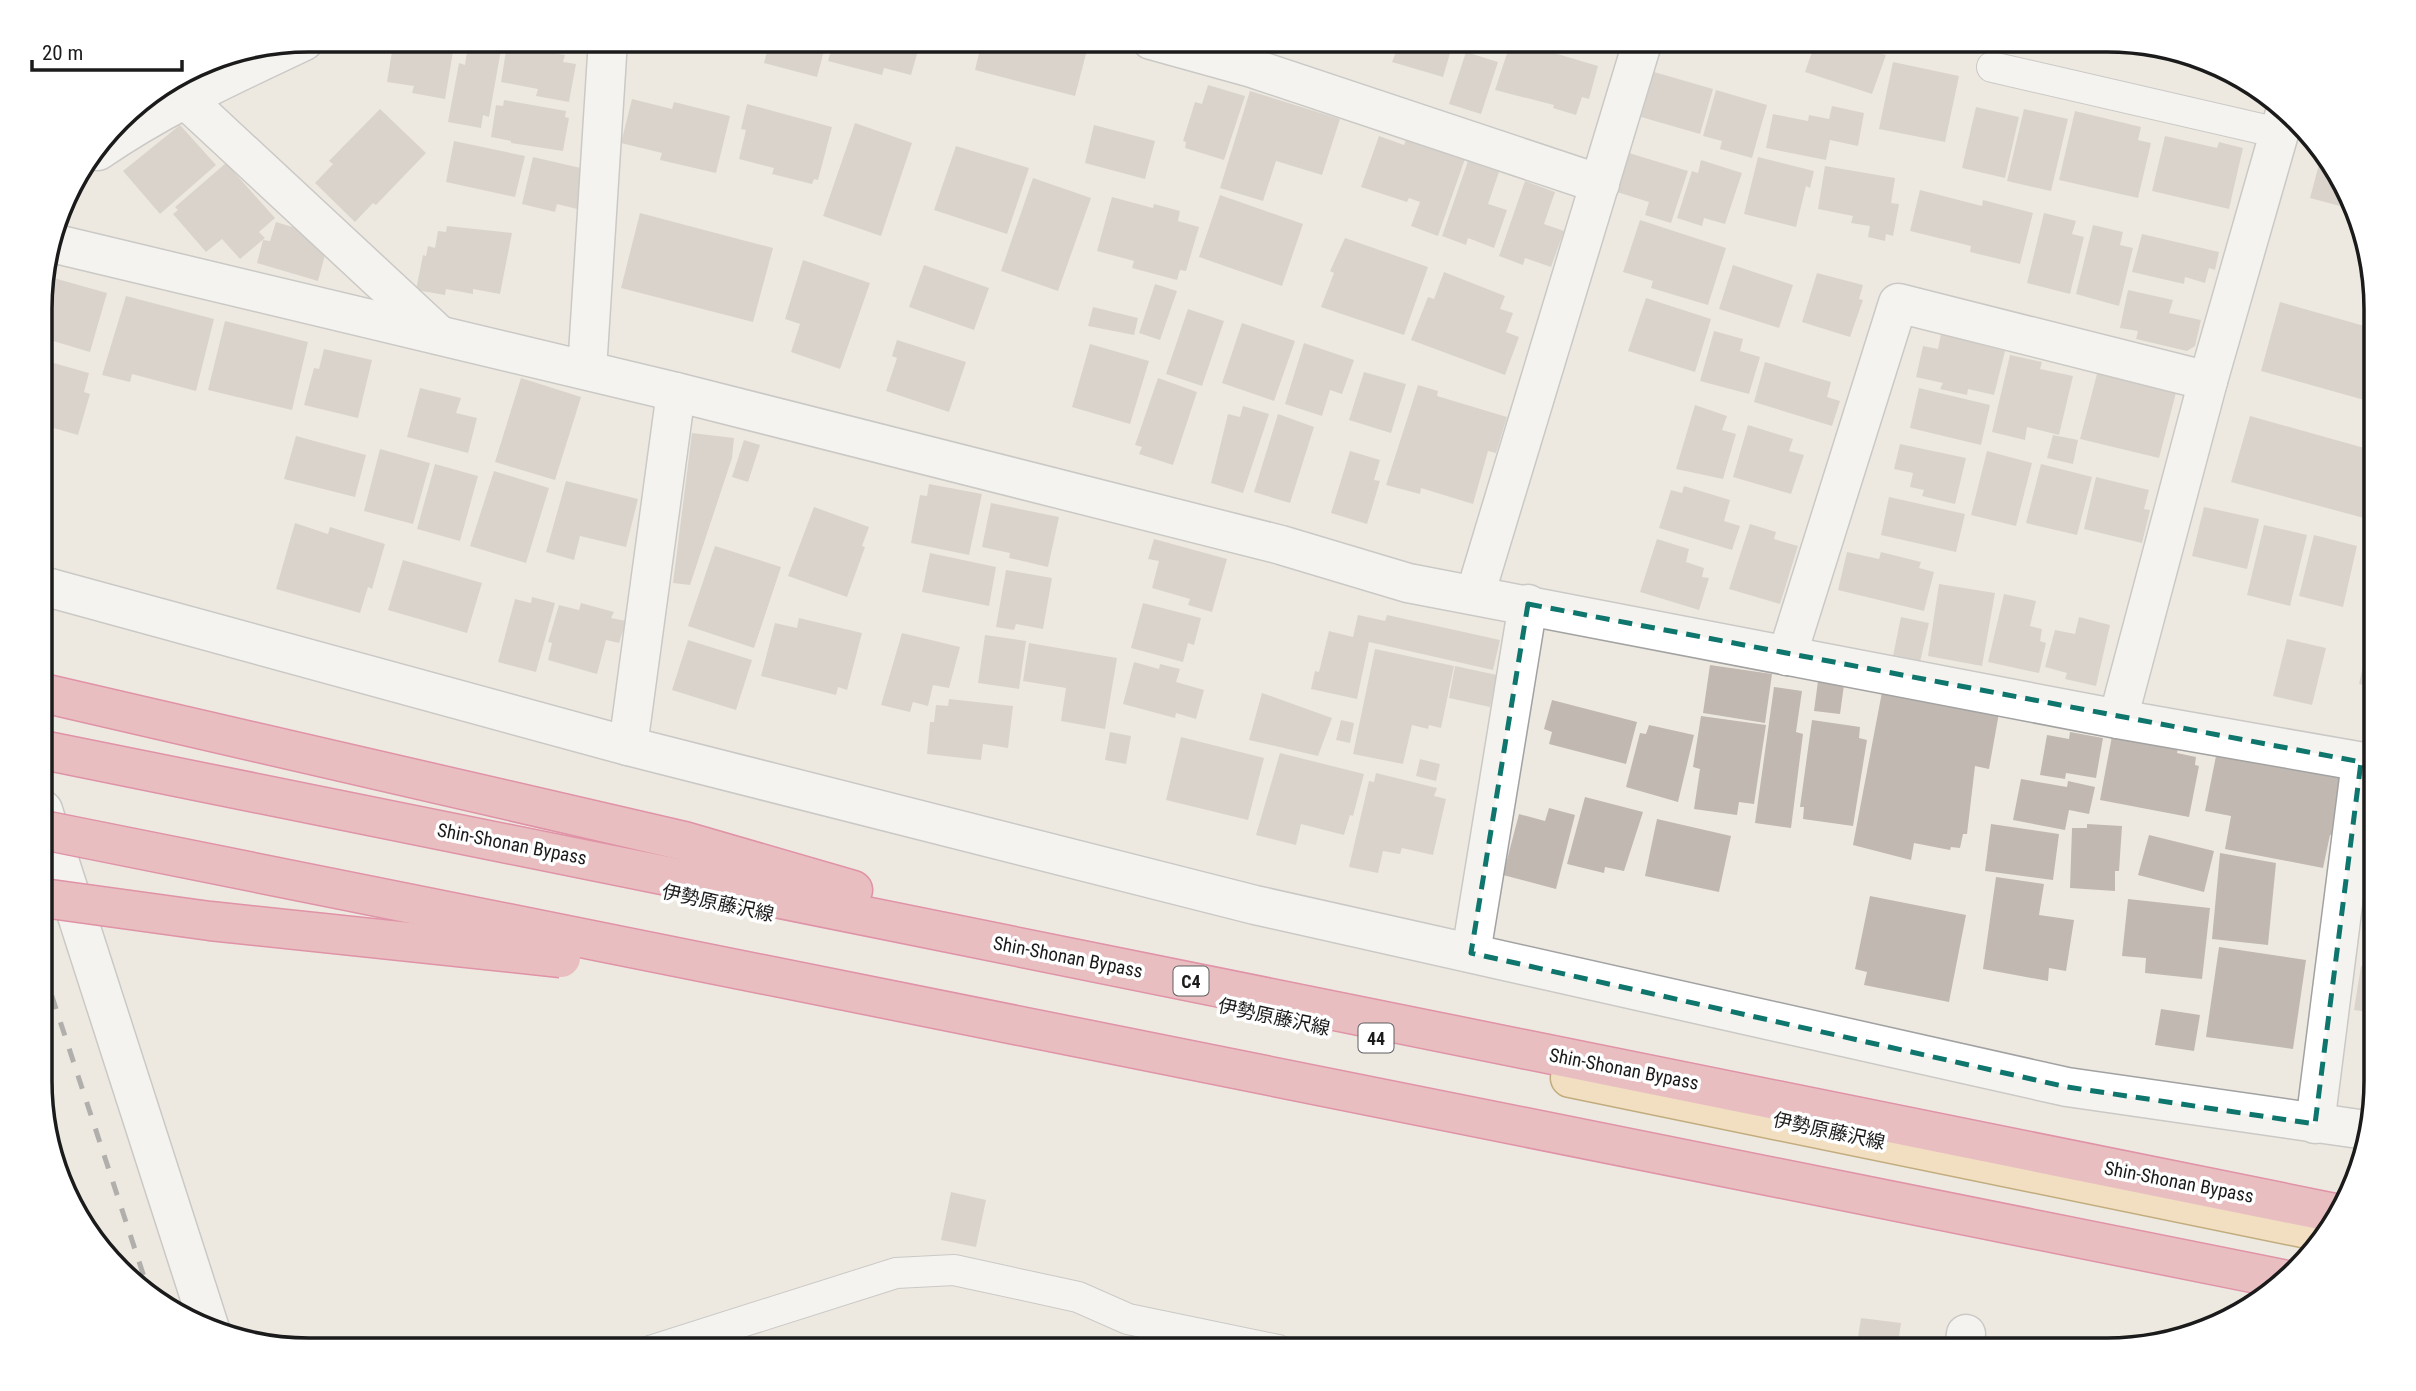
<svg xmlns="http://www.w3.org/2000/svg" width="2416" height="1391" font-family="'Roboto Condensed','Noto Sans JP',sans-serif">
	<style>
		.building { fill: #c1b8b1 }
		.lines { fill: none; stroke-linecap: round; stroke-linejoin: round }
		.service-casing { stroke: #a2a2a2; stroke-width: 32 }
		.minor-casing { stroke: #a2a2a2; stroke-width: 41 }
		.primary-casing { stroke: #8e6305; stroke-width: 41 }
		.motorway-casing { stroke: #d0295f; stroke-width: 41 }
		.service { stroke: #fff; stroke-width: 30 }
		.minor { stroke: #fff; stroke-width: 38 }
		.primary { stroke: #f8d19a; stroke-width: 38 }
		.motorway { stroke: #e38a99; stroke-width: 38 }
		.rail { stroke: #696969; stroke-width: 5; stroke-dasharray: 14 14; stroke-linecap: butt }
		.motorway-bridge-casing { stroke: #d0295f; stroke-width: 41; stroke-linecap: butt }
		.motorway-bridge { stroke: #e38a99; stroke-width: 38 }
		.marked { fill: none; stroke: #0f766e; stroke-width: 5; stroke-dasharray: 14 9; stroke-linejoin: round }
		.labels { text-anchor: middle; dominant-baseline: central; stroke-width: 7; stroke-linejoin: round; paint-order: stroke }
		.shield { fill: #fff; stroke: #5f5f5f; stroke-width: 2 }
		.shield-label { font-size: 18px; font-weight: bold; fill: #1b1b1b }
		.street-label { font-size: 19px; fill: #1b1b1b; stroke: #fff }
		.rim { fill: none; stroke: #1b1b1b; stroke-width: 3.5 }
	</style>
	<rect width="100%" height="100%" fill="#ede9e1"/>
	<g class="building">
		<path d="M384,40h71l-10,59 -33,-6 2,-7 -27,-4 6,-37 -11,-2z"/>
		<path d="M770,40h57l-10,37 -53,-14z"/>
		<path d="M834,40h87l-10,35 -27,-7 -2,7 -54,-14z"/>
		<path d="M982,40h70l35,10 -12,46 -100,-26z"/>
		<path d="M1369,40h85l-11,37 -51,-15 5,-13z"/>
		<path d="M1466,40h37l-4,12z"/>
		<path d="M1518,40l29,2 -3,8 54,16 -9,33 -7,-2 -6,18 -23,-7 1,-3 -59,-15 15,-46 7,2z"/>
		<path d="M1559,40h32l-3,10z"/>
		<path d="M1816,40h44l-2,7 28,8 -14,39 -67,-22z"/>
		<path d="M468,44l33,6 -12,67 -6,-2 -2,13 -33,-6 11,-59 6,2z"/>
		<path d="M515,46l50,9 -2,7 13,2 -7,38 -33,-6 2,-7 -37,-7 5,-31 8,2z"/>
		<path d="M1466,52l32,10 -17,52 -32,-10z"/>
		<path d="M2191,56l41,17 -1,6 -15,-3 1,-6 -28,-5z"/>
		<path d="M1893,62l66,14 -14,66 -66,-13z"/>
		<path d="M1654,72l59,17 -13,45 -59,-17z"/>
		<path d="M1208,85l37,11 -21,64 -39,-12 1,-6 -3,-1 12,-39 7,2z"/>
		<path d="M1716,90l51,15 -15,53 -32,-9 2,-8 -19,-5z"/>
		<path d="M1250,91l90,28 -18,56 -46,-14 -13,40 -43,-13z"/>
		<path d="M632,99l40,10 2,-7 56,14 -14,57 -56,-13 2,-7 -41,-10z"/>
		<path d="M504,100l62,11 -1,6 4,1 -6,33 -52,-8v-2l-20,-4 5,-32 7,1z"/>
		<path d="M747,104l85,23 -14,53 -4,-1 -2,5 -40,-10 2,-6 -35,-9 7,-29 -5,-1z"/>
		<path d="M1832,106l32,7 -6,33 -28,-6 -4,20 -60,-12 7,-34 35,7 1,-6 20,4z"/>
		<path d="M1976,107l43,10 -14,61 -43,-10z"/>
		<path d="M380,109l46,44 -50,52 -3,-2 -18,19 -40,-39 18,-19 -4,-3z"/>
		<path d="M2024,109l44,10 -17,72 -44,-10z"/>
		<path d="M2075,111l66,16 -3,13 13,3 -13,55 -79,-18z"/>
		<path d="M855,123l57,20 -31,93 -58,-20z"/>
		<path d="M180,125l36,40 -56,49 -37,-43z"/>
		<path d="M1094,125l61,16 -10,38 -60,-16z"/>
		<path d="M1379,136l25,9 2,-5 25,9 2,-4 33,11 -28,80 -27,-10 9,-24 -11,-4 -2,4 -46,-15z"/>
		<path d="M2165,136l52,12 2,-6 24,6 -14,61 -77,-18z"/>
		<path d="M454,141l71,15 -10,41 -69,-15z"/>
		<path d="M956,146l73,22 -22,66 -73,-24z"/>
		<path d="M1629,153l59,18 -17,52 -26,-8 4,-13 -32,-10z"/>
		<path d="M2322,153l9,7 24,50 -45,-12z"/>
		<path d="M533,157l52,12 -8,40 -20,-5 -2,8 -33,-8z"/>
		<path d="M1758,157l56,14 -4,17 -4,-2 -10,41 -52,-13z"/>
		<path d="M1701,160l41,13 -17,51 -21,-6 -2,8 -25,-8 15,-47 6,2z"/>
		<path d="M1468,161l31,11 -11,32 19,6 -13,38 -26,-10 -2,7 -24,-9z"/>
		<path d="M226,163l49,55 -16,14 6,6 -25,21 -18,-20 -16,13 -33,-38 5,-4 -3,-3z"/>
		<path d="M1825,166l70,12 -4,25 8,1 -6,32 -7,-2 -1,7 -17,-4 2,-11 -19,-3 2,-7 -35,-7z"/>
		<path d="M1033,178l58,20 -33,93 -57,-20z"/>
		<path d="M1525,181l30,11 -11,32 20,7 -13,36 -26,-9 -2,7 -24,-9z"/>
		<path d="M1920,190l62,16 1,-6 50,13 -13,51 -50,-12 1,-6 -61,-15z"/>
		<path d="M1220,195l83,29 -21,62 -83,-29z"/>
		<path d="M1112,197l41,11 1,-4 26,7 -2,10 21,6 -13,44 -6,-1 -3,10 -45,-12 2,-7 -37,-10z"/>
		<path d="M640,213l133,35 -20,74 -132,-34z"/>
		<path d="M2044,213l32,8 -4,13 12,3 -14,57 -43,-11z"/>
		<path d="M1640,220l86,28 -18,57 -57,-17 2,-7 -30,-9z"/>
		<path d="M276,222l23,7 26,26 -7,26 -61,-18 6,-23 7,1z"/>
		<path d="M2093,225l30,7 -3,13 13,3 -14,58 -43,-12z"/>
		<path d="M447,226l65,7 -12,61 -27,-5v5l-27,-5 -1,6 -29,-5 7,-35 3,1 2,-10 7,2 3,-17 8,1z"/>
		<path d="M2142,234l77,18 -4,18 -6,-2 -4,15 -20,-6 -1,7 -52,-12z"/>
		<path d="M1345,238l83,29 -24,68 -83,-28 13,-34 -4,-2z"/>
		<path d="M2366,247l7,34 -14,-4z"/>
		<path d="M803,260l67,23 -30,86 -49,-17 9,-28 -15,-5z"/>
		<path d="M924,265l65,23 -15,42 -65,-23z"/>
		<path d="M1733,265l60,20 -14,43 -60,-19z"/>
		<path d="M1444,272l61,24 -5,13 13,4 -7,19 13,5 -14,38 -94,-35 17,-43 6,2z"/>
		<path d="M1817,273l46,12 -4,14 4,1 -13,37 -48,-15z"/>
		<path d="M43,275l64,18 -17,59 -47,-14z"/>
		<path d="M1155,284l22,7 -17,49 -21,-7z"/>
		<path d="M2128,290l45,10 -4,13 32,7 -6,26 -8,5 -51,-12 2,-8 -18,-3z"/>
		<path d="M126,296l88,23 -18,72 -64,-17 -2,8 -28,-7z"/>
		<path d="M1646,298l65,21 -16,53 -67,-21z"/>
		<path d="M2280,302l95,27v74l-114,-32z"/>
		<path d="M1093,307l45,11 -4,17 -46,-9z"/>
		<path d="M1188,309l36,12 -22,65 -36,-12z"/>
		<path d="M225,321l83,21 -16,68 -84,-20z"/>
		<path d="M1242,323l53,18 -21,60 -52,-18z"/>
		<path d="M1714,331l29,8 -3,12 20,6 -11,37 -49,-13z"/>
		<path d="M1941,334l64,17 -11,44 -26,-6 -1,6 -27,-6 3,-6 -27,-6 7,-31 15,3z"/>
		<path d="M897,340l69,22 -17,50 -63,-21 11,-33 -5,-2z"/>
		<path d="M1304,343l50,17 -12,34 -12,-4 -8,26 -37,-12z"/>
		<path d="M1090,344l59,17 -19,63 -58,-17z"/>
		<path d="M324,349l48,11 -14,58 -54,-13 10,-37 5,1z"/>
		<path d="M2010,355l32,7 -2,7 33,7 -14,59 -32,-8 -2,13 -33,-8z"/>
		<path d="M43,360l46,13 -5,19 6,2 -12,41 -35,-10z"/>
		<path d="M1765,362l66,20 -4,15 13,4 -8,25 -78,-24z"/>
		<path d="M2098,370l79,19 -18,69 -79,-19z"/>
		<path d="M1364,372l42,12 -15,49 -42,-13z"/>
		<path d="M521,378l60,19 -26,83 -60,-18z"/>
		<path d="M1158,378l39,14 -24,73 -34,-11 3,-7 -7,-2z"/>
		<path d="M1418,385l20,6 -1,5 70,21 -11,36 -8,-2 -15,53 -52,-16 -1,6 -34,-9z"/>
		<path d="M420,388l41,10 -5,15 21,5 -9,35 -61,-16z"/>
		<path d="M1919,388l71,17 -9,40 -71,-17z"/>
		<path d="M1695,405l32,11 -5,14 14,4 -13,45 -47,-10z"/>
		<path d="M1243,406l26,8 -26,79 -32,-10 17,-69 12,3z"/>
		<path d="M1278,414l36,13 -24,76 -36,-11z"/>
		<path d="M2250,416l125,35v70l-144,-39z"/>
		<path d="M1748,425l45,14 -4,12 15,4 -13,39 -58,-17z"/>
		<path d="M692,433l42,5 -2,20 -42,127 -17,-2z"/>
		<path d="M2053,435l25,5 -5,24 -26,-6z"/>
		<path d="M296,436l70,19 -11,42 -71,-18z"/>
		<path d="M744,440l16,5 -12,37 -16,-5z"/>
		<path d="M1900,444l66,14 -11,46 -33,-8 2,-6 -14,-3 3,-14 -19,-4z"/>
		<path d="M380,449l50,14 -17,61 -49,-13z"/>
		<path d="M1350,451l30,9 -6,20 6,1 -13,43 -36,-11z"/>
		<path d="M1987,451l45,12 -16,63 -45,-11z"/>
		<path d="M435,464l43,12 -18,65 -43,-12z"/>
		<path d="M2041,464l51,13 -15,58 -51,-12z"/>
		<path d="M494,471l55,17 -23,75 -56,-17z"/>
		<path d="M2096,477l53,13 -5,19 6,1 -8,33 -58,-14z"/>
		<path d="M566,481l72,18 -12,48 -46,-11 -6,24 -28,-8z"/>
		<path d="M929,484l53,10 -13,61 -58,-12 9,-48 7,1z"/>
		<path d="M1684,486l46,14 -6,21 16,5 -8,24 -73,-22 12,-38 11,3z"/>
		<path d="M1889,497l76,17 -9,38 -75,-17z"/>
		<path d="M991,503l68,14 -11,50 -39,-9 1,-5 -28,-6z"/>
		<path d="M814,507l55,20 -7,19 3,1 -18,50 -59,-21z"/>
		<path d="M2204,507l55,12 -12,50 -55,-13z"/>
		<path d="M295,523l33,11 2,-7 55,17 -13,45 -4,-2 -8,26 -84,-24z"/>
		<path d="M1750,524l26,8 -2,7 24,7 -18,58 -51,-15z"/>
		<path d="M2264,525l43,10 -17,71 -43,-11z"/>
		<path d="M2314,535l43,11 -14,61 -44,-11z"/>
		<path d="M1154,539l73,20 -15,53 -24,-7 2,-6 -38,-11 7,-27 -11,-2z"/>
		<path d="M1657,539l32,10 -3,13 18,6 -2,9 7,1 -10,32 -59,-18z"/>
		<path d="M715,546l66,21 -27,81 -66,-22z"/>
		<path d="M1847,552l32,7 2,-7 40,10 -2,6 15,4 -10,39 -86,-21z"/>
		<path d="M930,553l66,14 -7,39 -67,-14z"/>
		<path d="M403,560l79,23 -15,50 -79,-23z"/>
		<path d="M1006,570l46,8 -9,51 -27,-5 -2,6 -18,-3z"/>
		<path d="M2374,576h1v28l-7,-2z"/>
		<path d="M1939,584l56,9 -13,73 -54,-10z"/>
		<path d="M2004,594l32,7 -6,25 12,3 -2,12 6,2 -7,30 -51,-11z"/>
		<path d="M532,597l23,6 -19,69 -38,-10 17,-63 16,4z"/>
		<path d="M581,603l33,9 -3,6 15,3 -7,22 -13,-3 -9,34 -49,-14 4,-17 -4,-1 11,-37 20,5z"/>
		<path d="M1143,603l58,15 -7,27 -6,-2 -5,19 -52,-14z"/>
		<path d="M1358,615l27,6 2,-6 113,25 -7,30 -124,-28 -12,57 -46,-10 4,-18 4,1 10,-41 24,6z"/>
		<path d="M1901,617l28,6 -9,39 -27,-6z"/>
		<path d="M2079,617l31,8 -14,61 -31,-7 2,-6 -22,-6 10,-37 20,4z"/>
		<path d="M799,618l63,15 -15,57 -9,-3 -2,8 -75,-19 14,-53 22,5z"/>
		<path d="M2374,618h1v70l-16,-4z"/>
		<path d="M902,633l58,14 -11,41 -16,-3 -5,21 -15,-4 -3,10 -29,-7z"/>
		<path d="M985,635l41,6 -7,48 -41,-6z"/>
		<path d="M2287,639l39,9 -14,57 -39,-9z"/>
		<path d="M688,640l64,20 -16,50 -64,-20z"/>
		<path d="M1029,643l88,15 -12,71 -44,-8 5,-33 -43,-7z"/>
		<path d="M1375,649l79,17 -13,62 -12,-3 -1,4 -16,-4 -9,39 -50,-10z"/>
		<path d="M1134,662l25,7 1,-5 20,5 -4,13 28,8 -8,29 -20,-6 -1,5 -52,-14z"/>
		<path d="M1710,665l62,9 -7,49 -62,-10z"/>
		<path d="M1455,666l42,9 -7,32 -41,-9z"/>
		<path d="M1818,681l26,4 -4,29 -26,-3z"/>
		<path d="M1774,687l28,4 -6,41 7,2 -12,94 -36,-5z"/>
		<path d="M1882,692l117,21 -10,56 -14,-3 -8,68h-4l-3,14 -9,-1 -1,3 -36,-7 -3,17 -58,-15z"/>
		<path d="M1262,693l70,25 -14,38 -69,-16z"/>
		<path d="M949,699l64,7 -5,42 -25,-4 -2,16 -54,-6 3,-32h4l2,-17 12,1z"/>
		<path d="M1552,700l85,22 -11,42 -77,-20 3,-12 -8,-3z"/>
		<path d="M1701,716l65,9 -12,79 -15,-2 -2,13 -43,-6 6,-40 -7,-2z"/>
		<path d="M1341,720l13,3 -4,20 -14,-3z"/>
		<path d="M1812,720l48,7 -1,11 8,2 -14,86 -50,-7 1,-12h-4z"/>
		<path d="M1649,725l45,10 -16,67 -52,-15 14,-54 6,1z"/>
		<path d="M1110,732l21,4 -5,28 -21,-4z"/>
		<path d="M2070,732l33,6 -7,40 -30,-5 -1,6 -25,-4 7,-40 22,4z"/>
		<path d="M2112,736l66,12 -1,5 19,4 -1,8 4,1 -10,51 -89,-17z"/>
		<path d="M1181,737l83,21 -16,62 -82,-20z"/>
		<path d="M2217,751l125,25 -8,59h-4l-7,33 -98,-19 6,-33 -26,-5z"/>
		<path d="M1280,753l84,21 -11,42 -3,-1 -6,20 -43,-11 -5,21 -40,-10z"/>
		<path d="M1420,759l20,5 -4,17 -20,-5z"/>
		<path d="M1376,773l61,15 -3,8 12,3 -13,56 -31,-7 -2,6 -17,-3 -5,22 -29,-6 20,-86 5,1z"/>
		<path d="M2021,779l46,8 1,-6 27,6 -6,27 -20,-4 -4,20 -52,-10z"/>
		<path d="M1585,797l58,15 -19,59 -19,-4 -1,6 -37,-9z"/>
		<path d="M1549,808l26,7 -19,74 -53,-14 16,-61 26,7z"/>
		<path d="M1657,819l74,17 -12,56 -74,-16z"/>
		<path d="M2369,823l6,1v62l-9,-1 6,-40h-5z"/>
		<path d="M1991,824l68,10 -6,46 -68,-9z"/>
		<path d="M2087,824l35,2 -3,45h-4v20l-45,-3 2,-60h15z"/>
		<path d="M2149,835l65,16 -10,41 -66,-17z"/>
		<path d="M2220,853l56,10 -8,82 -56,-6z"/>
		<path d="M1996,877l48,7 -5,31 35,5 -8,51 -17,-3 -1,13 -65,-12z"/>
		<path d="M1870,896l96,19 -17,87 -85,-17 3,-13 -12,-3z"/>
		<path d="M2128,899l82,9 -8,71 -57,-6 1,-15 -24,-2z"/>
		<path d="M2219,947l87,13 -13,89 -87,-12z"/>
		<path d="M2373,953l2,1v59l-21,-3 7,-44 10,1z"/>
		<path d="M2161,1009l39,6 -6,36 -39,-6z"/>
		<path d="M951,1192l35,8 -10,47 -35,-7z"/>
		<path d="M1861,1318l40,5 -4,27h-41z"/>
		<path d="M936,1344l26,5v2h-28z"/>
	</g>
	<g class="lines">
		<g class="service-casing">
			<g id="service">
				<path d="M1992,67l287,66"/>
				<path d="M650,1351l246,-78 58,-3 124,27 50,22 150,31"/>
			</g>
		</g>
		<g class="minor-casing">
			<g id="minor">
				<path d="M1151,40l101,28 348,116"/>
				<path d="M169,84l270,251"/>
				<path d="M98,151c65,-45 135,-76 206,-110"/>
				<path d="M52,243l624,149 605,153 127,38 710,136 257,45"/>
				<path d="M587,370l21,-330"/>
				<path d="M43,586l585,160 627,159 812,182 299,43"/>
				<path d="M1475,595l168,-555"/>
				<path d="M1787,656l111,-353 310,78"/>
				<path d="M2118,719l90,-338 76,-265"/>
				<path d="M628,746l48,-354"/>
				<path d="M43,810l167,519"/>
				<path d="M1471,953l57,-349"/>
				<path d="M2315,1124l46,-362"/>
				<path d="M1964,1350l2,-16"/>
			</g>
		</g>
		<g class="primary-casing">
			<path id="primary" d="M1570,1078l757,155"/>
		</g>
		<g class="motorway-casing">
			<g id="motorway">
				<path d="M43,693l641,148 169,49"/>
				<path d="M43,750l2297,464"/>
			</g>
		</g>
		<use href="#service" class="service"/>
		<use href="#minor" class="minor"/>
		<use href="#primary" class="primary"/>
		<use href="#motorway" class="motorway"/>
		<path class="rail" d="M43,969l105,320"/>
		<g class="motorway-bridge-casing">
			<g id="motorway-bridge">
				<path d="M43,830l2244,450"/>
				<path d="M43,898l167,23 351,37"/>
			</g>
		</g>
		<use href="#motorway-bridge" class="motorway-bridge"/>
	</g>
	<path d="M0 0H2416V1391H0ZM1528,604l833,158 -46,362 -248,-37 -596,-134z" fill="#ede9e1" fill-opacity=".55" fill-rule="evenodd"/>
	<path class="marked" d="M1528,604l833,158 -46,362 -248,-37 -596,-134z"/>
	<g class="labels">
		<g class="shield">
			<rect x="1173.5" y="966.5" width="35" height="29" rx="5"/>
			<rect x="1358.5" y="1023.5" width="35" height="29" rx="5"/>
		</g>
		<g class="shield-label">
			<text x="1191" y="981">C4</text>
			<text x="1376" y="1038">44</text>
		</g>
		<g class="street-label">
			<text transform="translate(512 844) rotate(11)">Shin-Shonan Bypass</text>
			<text transform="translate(718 903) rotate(12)">伊勢原藤沢線</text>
			<text transform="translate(1068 957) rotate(11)">Shin-Shonan Bypass</text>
			<text transform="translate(1274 1017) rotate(12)">伊勢原藤沢線</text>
			<text transform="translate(1624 1069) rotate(11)">Shin-Shonan Bypass</text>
			<text transform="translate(1829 1131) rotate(12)">伊勢原藤沢線</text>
			<text transform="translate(2179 1182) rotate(11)">Shin-Shonan Bypass</text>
		</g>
	</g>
	<path d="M0 0H2416V1391H0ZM309 52H2107A257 257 0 0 1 2364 309V1081A257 257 0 0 1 2107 1338H309A257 257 0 0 1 52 1081V309A257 257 0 0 1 309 52Z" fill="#fff" fill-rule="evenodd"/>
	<path class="rim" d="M309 52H2107A257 257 0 0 1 2364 309V1081A257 257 0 0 1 2107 1338H309A257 257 0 0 1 52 1081V309A257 257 0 0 1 309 52Z"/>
	<path d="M32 60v10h150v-10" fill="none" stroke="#1b1b1b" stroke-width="3.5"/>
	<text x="42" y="60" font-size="21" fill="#1b1b1b" stroke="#ffffff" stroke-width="5" paint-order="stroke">20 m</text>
</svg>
